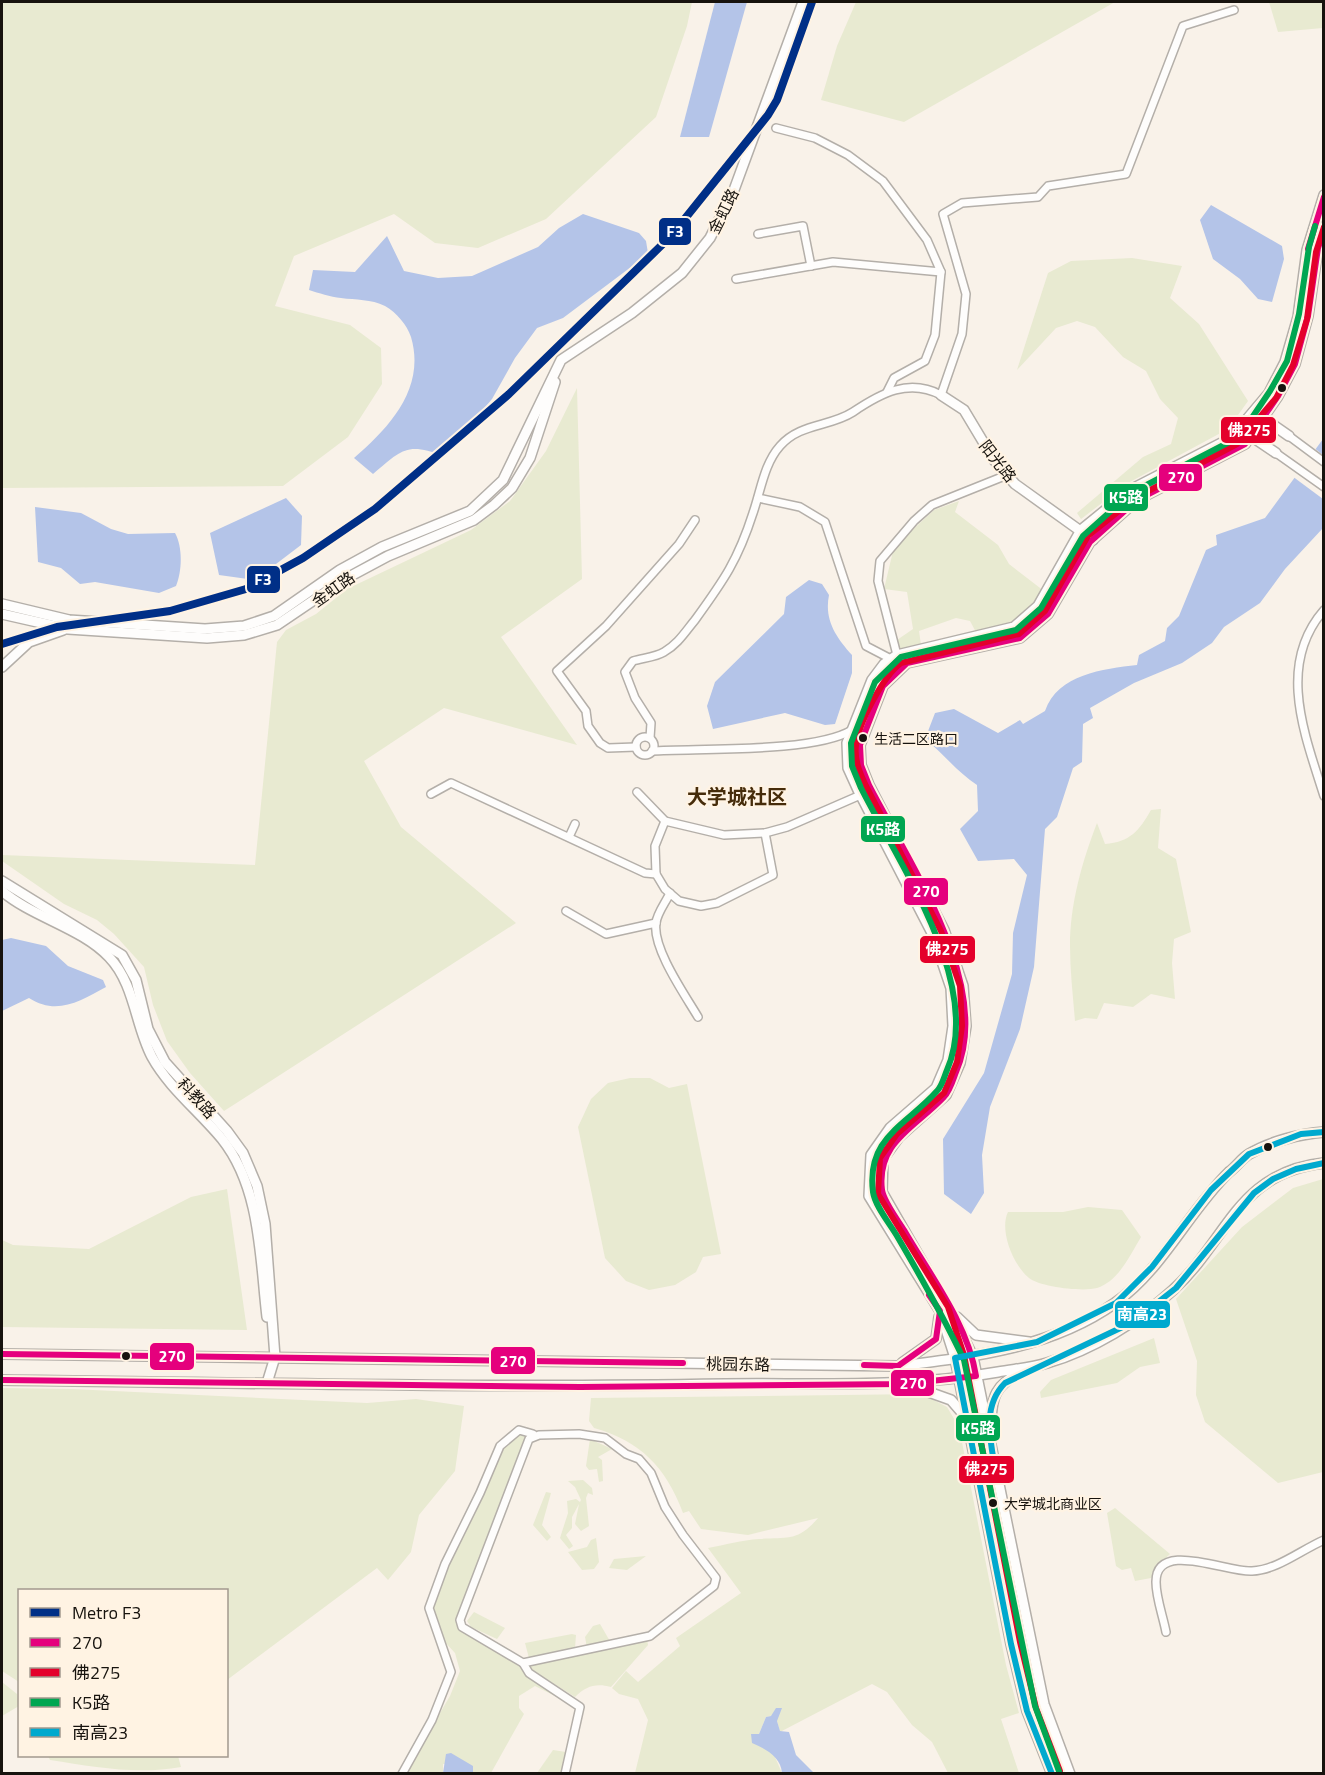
<svg xmlns="http://www.w3.org/2000/svg" width="1325" height="1775" font-family="'Titillium Web','Noto Sans SC',sans-serif">
	<style>
		.green { fill: #e8ead1 }
		.water { fill: #b4c4e8 }
		.pier { fill: #f9f2e9 }
		.lines { fill: none; stroke-linecap: round; stroke-linejoin: round }
		.street-casing { stroke: #b4afa9; stroke-width: 10 }
		.secondary-casing { stroke: #b4afa9; stroke-width: 12 }
		.street { stroke: #fefdfc; stroke-width: 7 }
		.secondary { stroke: #fefdfc; stroke-width: 9 }
		.bus-1-casing { stroke: #fff3e3; stroke-width: 10 }
		.bus-2-casing { stroke: #fff3e3; stroke-width: 10 }
		.bus-3-casing { stroke: #fff3e3; stroke-width: 10 }
		.bus-4-casing { stroke: #fff3e3; stroke-width: 10 }
		.bus-1 { stroke: #e5007d; stroke-width: 6 }
		.bus-2 { stroke: #e4002b; stroke-width: 6 }
		.bus-3 { stroke: #00a651; stroke-width: 6 }
		.bus-4 { stroke: #00a9ce; stroke-width: 6 }
		.metro-1-casing { stroke: #fff3e3; stroke-width: 12 }
		.metro-1 { stroke: #002f87; stroke-width: 8 }
		.bus-dot { fill: #17130e; stroke: #fff3e3; stroke-width: 2 }
		.labels { text-anchor: middle; dominant-baseline: central; stroke-width: 4.5; stroke-linejoin: round; paint-order: stroke }
		.bus-label { font-size: 14px; fill: #17130e; stroke: #fff3e3; text-anchor: start }
		.street-label { font-size: 16px; fill: #17130e; stroke: #fff3e3 }
		.quarter-label { font-size: 20px; font-weight: bold; fill: #462c0a; stroke: #fff3e3 }
		.line-badge { stroke: #fff3e3; stroke-width: 2 }
		.badge-label { font-size: 16px; text-anchor: middle; font-weight: bold; fill: #fff }
	</style>
	<rect width="100%" height="100%" fill="#f9f2e9"/>
	<g class="green">
		<path d="M2,2h690l-5,24 -31,91 -110,102 -68,29 -43,-5 -41,-29 -100,42 -19,50 75,19 31,23 1,36 -34,53 -65,49 -281,2z"/>
		<path d="M856,2h259l-211,120 -83,-22 16,-54z"/>
		<path d="M1269,2h54v26l-45,4z"/>
		<path d="M1132,258l50,8 -12,32 29,26 49,77 -20,28 -100,54 -47,36 -4,-6 66,-56 28,-13 7,-26 -18,-19 -14,-28 -23,-14 -28,-30 -18,-6 -21,7 -39,42 31,-97 23,-12z"/>
		<path d="M577,388l5,191 -81,58 76,108 -133,-37 -80,53 37,66 115,96 -292,188 -34,-38 -23,-32 -14,-36 -9,-38 -30,-33 -17,-14 -33,-16 -62,-43v-6l253,10 22,-223 9,-12 30,-16 31,-25 124,-59 39,-29 36,-50z"/>
		<path d="M959,501l-4,11 43,33 11,19 35,27c-19,31 -33,35 -67,43l-7,-13 -14,-3 -37,13 2,14 -22,7 -2,-12 16,-11 -6,-37 -23,-3 10,-42 40,-37z"/>
		<path d="M1161,809l-3,39 18,11 15,73 -17,7 -2,24 3,36 -24,-5 -18,13 -29,-4 -7,16 -12,-1 -10,3c-2,-25 -5,-50 -5,-75 0,-42 12,-84 27,-123l8,21c25,-2 34,-13 46,-34z"/>
		<path d="M630,1078h20l19,10 18,-4 34,170 -18,3 -7,15 -21,13 -26,5 -23,-9 -21,-23 -27,-131 13,-28 17,-16z"/>
		<path d="M1323,1179v293l-45,11 -73,-61 -9,-27 1,-34 -21,-62 66,-72 51,-39z"/>
		<path d="M227,1189l20,141 -245,-3v-87l11,5 76,4 102,-52z"/>
		<path d="M1088,1207l34,3 19,27c-11,18 -22,44 -44,51 -14,4 -57,-1 -68,-10 -16,-13 -30,-48 -21,-66h55z"/>
		<path d="M1154,1338l6,25 -20,4 -23,16 -76,15 -1,-6 11,-12z"/>
		<path d="M2,1388l70,1 295,14 49,-4 48,7 -9,65 -36,44 -8,37 -23,28 -11,-12 -150,112 -1,-90h-206l-1,92 -17,-11z"/>
		<path d="M922,1394l25,13 12,20 47,238 13,48 -18,6 18,54h-71l-16,-31 -20,-17 -25,-33 -15,-8 -92,48 -3,-11 -6,-5 -5,1 -7,17 16,23 7,16h-147l13,-53 -10,-21 -19,-5 -7,-6 14,-17 12,11 42,-36 -4,-8 65,-45 -33,-45c17,-3 34,-8 51,-9 28,-2 39,3 59,-21l-70,17 -47,-6 -12,-18 -6,2c-17,-46 -43,-72 -89,-85l-5,-7 2,-23z"/>
		<path d="M520,1434h13l-73,186 2,7 55,36 10,13 34,20v3l-26,-13 -16,10v12l5,6 -33,59h-18v-7l-30,-2v9l-39,1 46,-78 10,-25 -5,-18 -12,-13 -14,-32 71,-162z"/>
		<path d="M590,1439l22,10 -14,8 4,3 1,21 -4,1 -2,-13 -8,1 -3,-4z"/>
		<path d="M583,1480l9,8 1,7 -5,-2 -2,5 3,28 -8,5 -6,-7 4,-20 -7,13v11l-6,7 7,11 -4,3 -9,-11 8,-25 -1,-12 9,-2 4,3 1,-2 -6,-13 -7,-6z"/>
		<path d="M546,1492l5,1 -9,32 9,12 -4,4 -14,-16z"/>
		<path d="M1115,1508l55,46 -16,15 -3,9 -16,3 -4,-13 -9,2 -6,-4 -9,-53z"/>
		<path d="M596,1538l3,24 -5,7 -12,1 -14,-18 19,-5 4,-7z"/>
		<path d="M646,1556l-19,14 -18,-2 5,-9z"/>
		<path d="M474,1612l31,16 -8,11 -26,-12 -4,-6z"/>
		<path d="M600,1624l11,19 -24,5 -2,-11 8,-11z"/>
		<path d="M572,1634l4,1 -1,13 -46,10 -4,-15z"/>
		<path d="M647,1639l1,6 -37,42c-15,-4 -25,-1 -36,10l-48,-30z"/>
		<path d="M2,1682l15,12 2,12 -17,10z"/>
		<path d="M553,1750l13,2 -4,21h-25z"/>
		<path d="M48,1756h130l3,11c-44,8 -86,0 -131,-7z"/>
	</g>
	<g class="water">
		<path d="M715,2h32l-38,135h-29z"/>
		<path d="M1211,205l71,41 2,13 -12,43 -14,-3 -18,-20 -27,-20 -13,-39z"/>
		<path d="M583,214l56,19 7,8 3,18 -18,8 -68,51 -26,10 -22,30 -23,41 -48,57c-38,-14 -42,-6 -71,18l-19,-16c36,-31 72,-70 57,-121 -4,-12 -14,-24 -26,-31 -14,-7 -29,-6 -44,-8 -11,-1 -22,-5 -32,-8l4,-20 42,2 32,-36 17,35 34,7 34,-2 66,-29 21,-19z"/>
		<path d="M1323,439v89l-38,41 -25,34 -36,24 -12,16 -30,20 -48,20 -44,25 3,10 -10,6 -1,38 -9,6 -16,49 -12,12 -11,138 -14,62 -30,78 -8,48 2,38 -13,21 -27,-20 -1,-55 41,-66 28,-99 1,-41 14,-58 -13,-16 -36,2 -18,-32 18,-18 -1,-26c-20,-13 -34,-32 -52,-46l10,-26 19,-4 44,24 22,-13 3,4 22,-13c13,-37 58,-42 92,-46l2,-10 26,-14 2,-13 12,-12 27,-66 11,-5 -1,-10 49,-17z"/>
		<path d="M286,498l16,18 -1,29 -46,35 -36,-5 -9,-42z"/>
		<path d="M35,507l46,6 30,16 17,5 47,-1c8,14 7,39 1,53l-17,7 -64,-11 -15,2 -19,-16 -23,-6z"/>
		<path d="M809,580l13,4 7,11c-5,25 7,42 23,60v18l-17,51 -10,1 -40,-12 -72,16 -6,-23 8,-24 69,-68 2,-17z"/>
		<path d="M11,938l35,8 22,20 35,14 3,7c-26,14 -49,29 -77,11l-27,13v-71z"/>
		<path d="M776,1708h6l-5,13 3,10 9,1 7,23 18,18h-32c-1,-16 -16,-24 -30,-30l-1,-9h8l7,-17 5,-1z"/>
		<path d="M451,1753l22,13v7h-30l3,-19z"/>
	</g>
	<path class="pier" d="M1313,447l10,8v44l-31,-23z"/>
	<g class="lines">
		<g class="street-casing">
			<g id="street">
				<path d="M776,128l39,10 33,17 35,26 44,59 14,32 -6,63 -10,26 -31,17 -7,14"/>
				<path d="M758,234l45,-8 8,40"/>
				<path d="M736,279l97,-17 108,10"/>
				<path d="M1289,436l35,26"/>
				<path d="M1276,453l48,34"/>
				<path d="M758,498l42,9 25,15 41,124 25,13 10,9"/>
				<path d="M1324,610c-48,55 -19,125 0,186"/>
				<path d="M897,655l-19,-74 2,-20 34,-40 18,-16 75,-30"/>
				<circle cx="645" cy="746" r="9"/>
				<path d="M650,738l1,-15 -16,-25 -10,-26 8,-11c10,-3 23,-4 31,-9 14,-8 21,-20 31,-32 29,-40 43,-60 58,-107 8,-23 11,-49 27,-67 20,-23 50,-19 73,-34 28,-19 56,-34 88,-17l21,-61 4,-40 -23,-80 19,-11 76,-6 10,-11 78,-12 57,-148 51,-16"/>
				<path d="M636,747l-28,1 -8,-5 -12,-17 -2,-15 -29,-40 49,-45 73,-82 16,-24"/>
				<path d="M652,751c49,-3 162,2 200,-21"/>
				<path d="M637,792l28,29 59,14 41,-2 22,-6 85,-37"/>
				<path d="M431,794l20,-11 194,90 11,1"/>
				<path d="M665,821l-10,25 1,28 9,15 14,12 22,5 16,-3 56,-28 -8,-42"/>
				<path d="M569,837l6,-13"/>
				<path d="M670,893c-4,9 -13,20 -14,30 -4,25 29,72 42,94"/>
				<path d="M566,911l40,23 50,-11"/>
				<path d="M579,1434l26,4 21,16 13,5 12,14 14,34 18,28 33,43 -2,8 -64,50 -127,27 -61,-36 -2,-7 69,-181 10,-4z"/>
				<path d="M1166,1632c-3,-16 -10,-34 -10,-50 0,-43 72,-9 96,-11 25,-1 49,-21 72,-31"/>
				<path d="M523,1663l6,10 51,34 -15,67"/>
				<path d="M402,1774l30,-54 19,-48 -22,-64 16,-44 35,-71 20,-47 19,-16 14,4"/>
			</g>
		</g>
		<g class="secondary-casing">
			<g id="secondary">
				<path d="M941,395l23,15 30,50 21,24 78,56"/>
				<path d="M1259,415l30,21"/>
				<path d="M1248,434l28,19"/>
				<path d="M2,604l67,16 136,9 39,-3 30,-10 66,-46 42,-23 88,-36 33,-31 58,-120 71,-47 50,-40 28,-35 24,-48 69,-188"/>
				<path d="M2,614l66,15 139,9 37,-3 33,-10 68,-46 43,-23 86,-36 20,-15 18,-17 18,-30 25,-76"/>
				<path d="M2,667l27,-25 34,-12"/>
				<path d="M2,881l120,74 14,25 12,49 17,33 62,69 16,22 14,33 8,38 10,133 -8,26"/>
				<path d="M2,891c30,26 80,37 107,66 26,27 26,68 43,100 17,31 48,55 70,82 39,49 38,119 45,178"/>
				<path d="M957,1317l19,18 53,7"/>
				<path d="M2,1354l896,12c75,-9 154,-18 217,-63 48,-34 73,-91 114,-131 7,-5 13,-14 20,-18 22,-13 51,-20 75,-22"/>
				<path d="M902,1363l34,-24 3,-22"/>
				<path d="M2,1380c241,3 482,8 723,4 91,-1 183,4 273,-12 16,-3 33,-4 49,-9 45,-13 92,-42 126,-73 55,-50 64,-118 151,-127"/>
				<path d="M909,1385l42,15 13,15"/>
				<path d="M991,1427c0,-30 4,-44 34,-56"/>
				<path d="M1052,1774l-25,-63 -16,-67 -56,-286 -15,-47 -71,-115 2,-41 19,-27 46,-40 12,-28 5,-34 -2,-38 -18,-53 -75,-145 -10,-22 -1,-25 25,-63 12,-16 13,-9 117,-28 24,-21 43,-76 49,-40 101,-52 38,-45 16,-31 13,-45 9,-67 17,-55"/>
				<path d="M1070,1774l-26,-70 -71,-347 -23,-47 -68,-118 1,-33 16,-22 47,-42 14,-32 6,-37 -3,-40 -19,-56 -75,-145 -8,-20 -1,-20 23,-59 24,-23 113,-25 28,-24 42,-72 47,-42 108,-56 33,-48 17,-32 13,-48 10,-68 6,-19"/>
			</g>
		</g>
		<use href="#street" class="street"/>
		<use href="#secondary" class="secondary"/>
		<g class="bus-1-casing">
			<g id="bus-1">
				<path d="M1308,249l16,-52"/>
				<path d="M2,1354l681,9"/>
				<path d="M864,1365l34,1 38,-27 4,-28 -11,-16"/>
				<path d="M2,1380l578,7 324,-3 72,-8c-8,-52 -46,-101 -72,-146 -7,-11 -20,-28 -22,-40 -6,-48 34,-63 62,-93 6,-6 9,-17 12,-25 38,-86 -48,-211 -87,-287l-8,-20 -1,-20 23,-59 24,-23 113,-25 28,-24 42,-72 47,-42 108,-56 33,-48 17,-32 13,-48 10,-68 6,-17"/>
			</g>
		</g>
		<g class="bus-2-casing">
			<path id="bus-2" d="M1060,1771l-24,-63 -16,-66 -56,-287 -16,-48 -70,-113 2,-36 17,-24 47,-41 13,-31 5,-36 -2,-40 -19,-55 -75,-145c-6,-13 -12,-26 -10,-41 3,-22 27,-69 45,-82l118,-29 26,-23 43,-75 47,-38 102,-54 39,-46 17,-33 14,-46 9,-67 8,-25"/>
		</g>
		<g class="bus-3-casing">
			<path id="bus-3" d="M1060,1774l-25,-68 -71,-346c-20,-42 -43,-83 -67,-124 -7,-12 -22,-30 -24,-44 -7,-55 34,-67 64,-101 5,-5 7,-14 10,-21 37,-85 -48,-206 -86,-282l-9,-22 -1,-23 24,-61 26,-25 115,-27 25,-22 42,-72 48,-43 108,-56 31,-46 17,-30 12,-47 10,-67 6,-21"/>
		</g>
		<g class="bus-4-casing">
			<g id="bus-4">
				<path d="M995,1468c-5,-29 -13,-62 10,-85l128,-61 43,-34 78,-95 19,-14 23,-10 28,-6"/>
				<path d="M1052,1774l-25,-63 -16,-67 -56,-286 82,-16 79,-39 36,-36 59,-77 38,-36 52,-20 23,-2"/>
			</g>
		</g>
		<use href="#bus-1" class="bus-1"/>
		<use href="#bus-2" class="bus-2"/>
		<use href="#bus-3" class="bus-3"/>
		<use href="#bus-4" class="bus-4"/>
		<g class="metro-1-casing">
			<path id="metro-1" d="M2,644l55,-17 113,-16 76,-22 57,-31 72,-49 134,-115 162,-158 97,-121 9,-15 35,-98"/>
		</g>
		<use href="#metro-1" class="metro-1"/>
	</g>
	<g class="bus-dot">
		<circle cx="1282" cy="388" r="5"/>
		<circle cx="863" cy="738" r="5"/>
		<circle cx="1268" cy="1147" r="5"/>
		<circle cx="126" cy="1356" r="5"/>
		<circle cx="993" cy="1503" r="5"/>
	</g>
	<g class="labels">
		<g class="bus-label">
			<text x="874" y="738">生活二区路口</text>
			<text x="1004" y="1503">大学城北商业区</text>
		</g>
		<g class="street-label">
			<text transform="translate(723 211) rotate(-64)">金虹路</text>
			<text transform="translate(998 461) rotate(52)">阳光路</text>
			<text transform="translate(333 589) rotate(-35)">金虹路</text>
			<text transform="translate(197 1098) rotate(48)">科教路</text>
			<text transform="translate(738 1364) rotate(1)">桃园东路</text>
		</g>
		<g class="quarter-label">
			<text x="737" y="796">大学城社区</text>
		</g>
	</g>
	<g class="line-badge">
		<rect x="658" y="217" width="34" height="29" rx="6" fill="#002f87"/>
		<rect x="1220" y="416" width="57" height="28" rx="6" fill="#e4002b"/>
		<rect x="1158" y="463" width="45" height="29" rx="6" fill="#e5007d"/>
		<rect x="1103" y="483" width="46" height="29" rx="6" fill="#00a651"/>
		<rect x="246" y="565" width="35" height="29" rx="6" fill="#002f87"/>
		<rect x="860" y="815" width="46" height="28" rx="6" fill="#00a651"/>
		<rect x="903" y="877" width="46" height="29" rx="6" fill="#e5007d"/>
		<rect x="919" y="935" width="57" height="29" rx="6" fill="#e4002b"/>
		<rect x="1114" y="1300" width="57" height="29" rx="6" fill="#00a9ce"/>
		<rect x="149" y="1342" width="46" height="29" rx="6" fill="#e5007d"/>
		<rect x="490" y="1346" width="46" height="29" rx="6" fill="#e5007d"/>
		<rect x="890" y="1369" width="45" height="28" rx="6" fill="#e5007d"/>
		<rect x="955" y="1414" width="46" height="28" rx="6" fill="#00a651"/>
		<rect x="958" y="1455" width="57" height="29" rx="6" fill="#e4002b"/>
	</g>
	<g class="badge-label">
		<text x="675" y="237">F3</text>
		<text x="1249" y="436">佛275</text>
		<text x="1181" y="483">270</text>
		<text x="1126" y="503">K5路</text>
		<text x="263" y="585">F3</text>
		<text x="883" y="835">K5路</text>
		<text x="926" y="897">270</text>
		<text x="947" y="955">佛275</text>
		<text x="1142" y="1320">南高23</text>
		<text x="172" y="1362">270</text>
		<text x="513" y="1367">270</text>
		<text x="913" y="1389">270</text>
		<text x="978" y="1434">K5路</text>
		<text x="986" y="1475">佛275</text>
	</g>
	<rect width="1325" height="1775" fill="none" stroke="#17130e" stroke-width="6"/>
	<rect x="18" y="1589" width="210" height="168" fill="#fff3e3" stroke="#a2998e" stroke-width="1.5"/>
	<rect x="30" y="1608" width="30" height="9" fill="#002f87" stroke="#a2998e" stroke-width="1.5"/>
	<text x="72" y="1619" font-size="18" fill="#17130e">Metro F3</text>
	<rect x="30" y="1638" width="30" height="9" fill="#e5007d" stroke="#a2998e" stroke-width="1.5"/>
	<text x="72" y="1649" font-size="18" fill="#17130e">270</text>
	<rect x="30" y="1668" width="30" height="9" fill="#e4002b" stroke="#a2998e" stroke-width="1.5"/>
	<text x="72" y="1679" font-size="18" fill="#17130e">佛275</text>
	<rect x="30" y="1698" width="30" height="9" fill="#00a651" stroke="#a2998e" stroke-width="1.5"/>
	<text x="72" y="1709" font-size="18" fill="#17130e">K5路</text>
	<rect x="30" y="1728" width="30" height="9" fill="#00a9ce" stroke="#a2998e" stroke-width="1.5"/>
	<text x="72" y="1739" font-size="18" fill="#17130e">南高23</text>
</svg>
